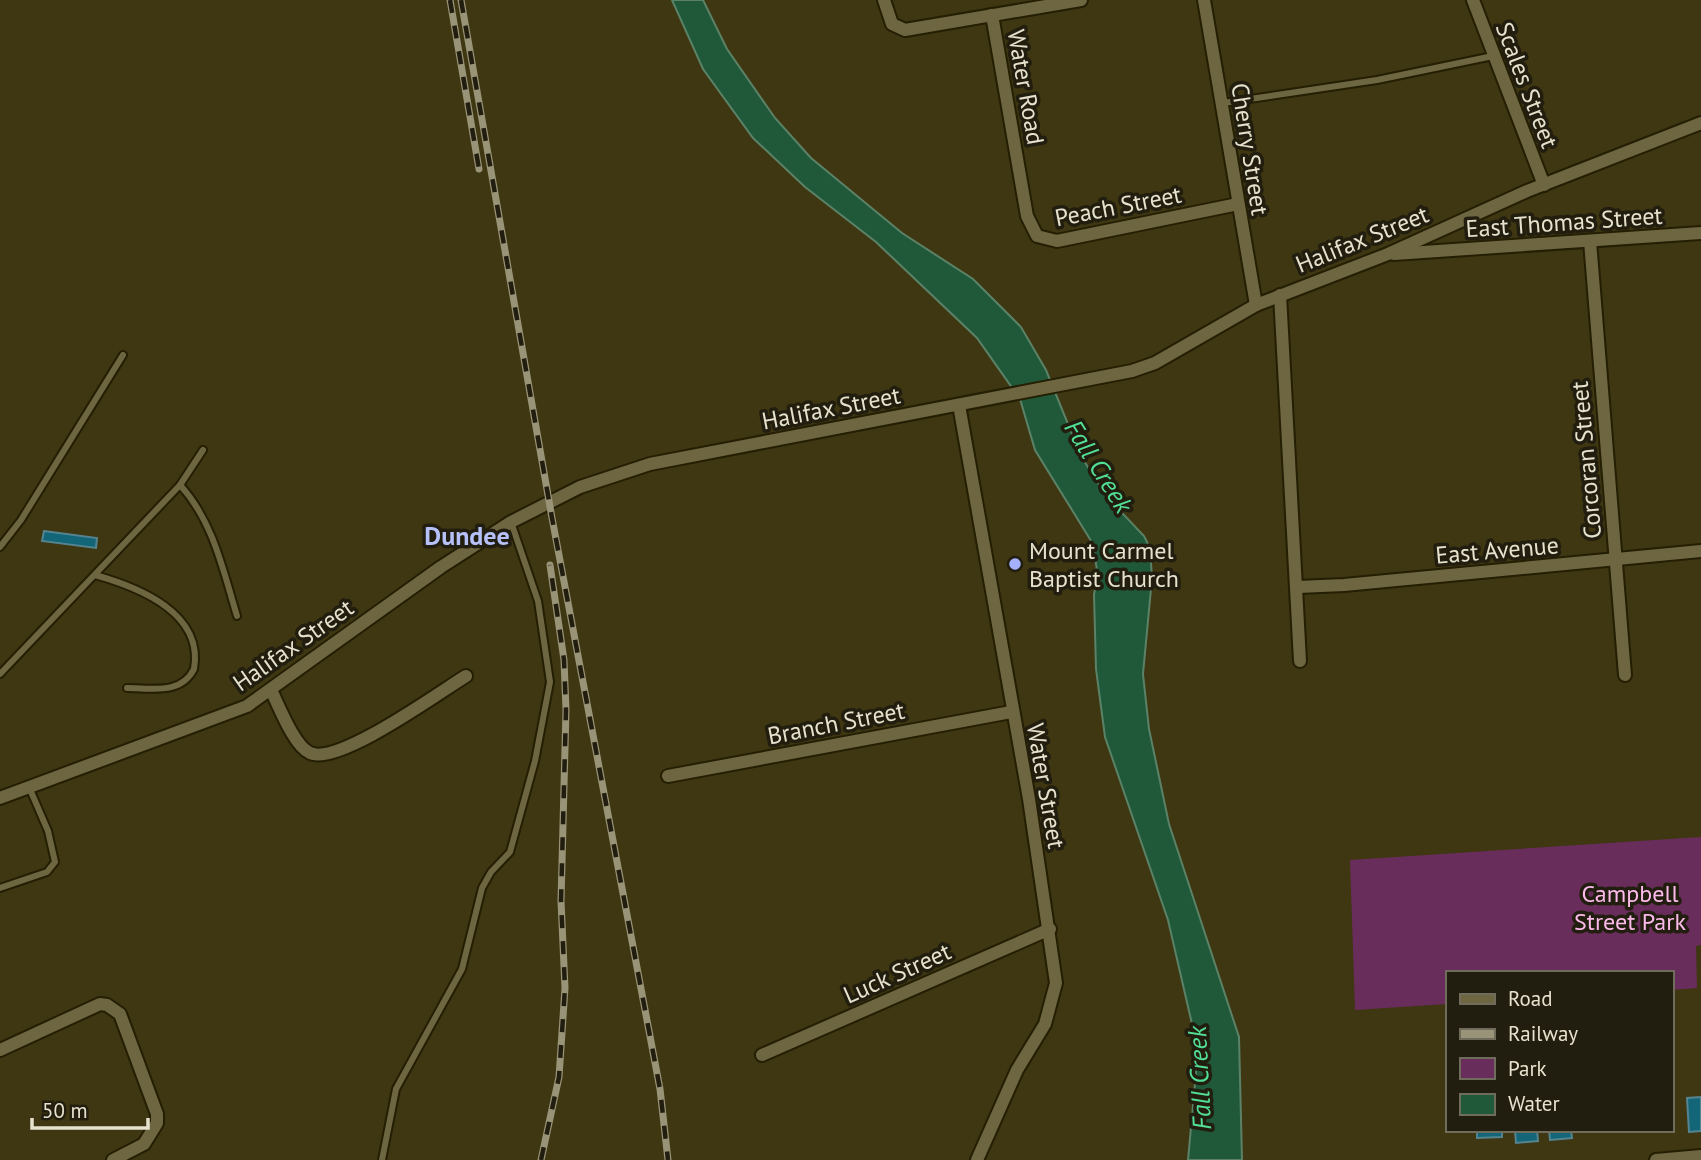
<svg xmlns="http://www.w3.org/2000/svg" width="1701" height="1160" font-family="'PT Sans',sans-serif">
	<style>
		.green { fill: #692d5b }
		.water { fill: #20593a; stroke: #5b8266; stroke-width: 2 }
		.building { fill: #126678; stroke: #558491; stroke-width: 2 }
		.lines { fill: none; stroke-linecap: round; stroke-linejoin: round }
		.service-casing { stroke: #241e03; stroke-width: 10 }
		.minor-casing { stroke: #241e03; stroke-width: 16 }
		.service { stroke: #6e6641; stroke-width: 6 }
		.minor { stroke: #6e6641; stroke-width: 12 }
		.rail-casing { stroke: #999377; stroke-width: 7 }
		.rail { stroke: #221e0f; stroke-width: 4.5; stroke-dasharray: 13; stroke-linecap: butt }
		.poi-dot { fill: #a5b1fc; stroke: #221e0f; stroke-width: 2.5 }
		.labels { text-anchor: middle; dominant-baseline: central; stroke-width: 7; stroke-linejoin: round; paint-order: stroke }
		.street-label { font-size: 24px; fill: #e6e2ce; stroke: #221e0f }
		.poi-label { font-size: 24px; fill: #e6e2ce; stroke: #221e0f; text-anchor: start }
		.park-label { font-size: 24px; fill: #fcbaea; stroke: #221e0f }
		.water-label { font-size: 26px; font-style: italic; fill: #52df95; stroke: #221e0f }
		.neighbourhood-label { font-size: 26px; font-weight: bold; fill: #b6c0f9; stroke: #221e0f }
	</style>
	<rect width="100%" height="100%" fill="#3f3712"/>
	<path class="green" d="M1701,837v108l-5,1 1,42 -26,2v-17h-224v31l-92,6 -5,-150z"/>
	<path class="water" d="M672,0h31l24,49 48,69 36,40 91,75 71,46 48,48 25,43 35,86 25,40 38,40 6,12 2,30 -9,96 6,55 20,95 70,213 3,123h-54l8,-87 -4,-49 -24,-104 -63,-183 -9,-68 -2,-75 4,-17 -5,-33 -58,-94 -15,-51 -43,-61 -101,-96 -71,-55 -52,-49 -50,-69z"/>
	<g class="building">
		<path d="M44,531l53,7 -1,10 -54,-7z"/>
		<path d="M1701,1097v34l-12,1 -2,-34z"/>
		<path d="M1477,1130h25v7l-25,1z"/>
		<path d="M1515,1130h22l1,11 -22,2z"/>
		<path d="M1549,1130h22l1,8 -22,2z"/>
	</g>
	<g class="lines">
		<g class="service-casing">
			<g id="service">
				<path d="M1223,103l154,-23 116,-24"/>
				<path d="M180,485c33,36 43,85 57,131"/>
				<path d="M0,547l21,-27 102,-165"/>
				<path d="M95,575c43,12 109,38 99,94 -13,26 -42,19 -67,19"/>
				<path d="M0,674l180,-189 23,-35"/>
				<path d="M0,888l47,-16 8,-10 -7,-31 -19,-44"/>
				<path d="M382,1160l14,-71 66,-120 20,-81 9,-16 19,-20 25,-91 15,-79 -12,-81 -27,-79"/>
			</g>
		</g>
		<g class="minor-casing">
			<g id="minor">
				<path d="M884,0l8,24 13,6 176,-30"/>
				<path d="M1204,0l52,305"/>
				<path d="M1473,0l71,185"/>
				<path d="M992,15l35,201 10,20 20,5 181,-37"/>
				<path d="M1590,241l35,434"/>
				<path d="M1394,254l307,-21"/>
				<path d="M1280,295l20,366"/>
				<path d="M959,405l70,394 27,184 -11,41 -28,46 -40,90"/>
				<path d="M1298,587l46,-2 357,-34"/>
				<path d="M271,690c8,16 23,56 39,63 28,13 128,-60 156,-77"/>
				<path d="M668,776l343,-64"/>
				<path d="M0,798l247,-92 194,-139 70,-45 69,-35 70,-23 482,-93 23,-8 101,-58 132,-51 139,-63 174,-68"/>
				<path d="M0,1050l100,-46 7,1 13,9 37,100v9l-13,21 -31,16"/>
				<path d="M762,1055l288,-126"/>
				<path d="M1656,1160l45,-4"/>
			</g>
		</g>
		<use href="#service" class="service"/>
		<use href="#minor" class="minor"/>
		<g class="rail-casing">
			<g id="rail">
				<path d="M450,0l29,169"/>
				<path d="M461,0l91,518 108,571 8,71"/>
				<path d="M541,1160l18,-83 6,-89 -4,-87 5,-191 -2,-50 -14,-95"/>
			</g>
		</g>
		<use href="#rail" class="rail"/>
	</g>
	<circle class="poi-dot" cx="1015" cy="564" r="7"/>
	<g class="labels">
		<g class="street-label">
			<text transform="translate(1527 85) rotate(69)">Scales Street</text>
			<text transform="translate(1026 87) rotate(80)">Water Road</text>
			<text transform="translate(1250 149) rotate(81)">Cherry Street</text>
			<text transform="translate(1118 206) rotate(-11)">Peach Street</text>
			<text transform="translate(1564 222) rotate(-4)">East Thomas Street</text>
			<text transform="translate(1362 239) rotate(-22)">Halifax Street</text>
			<text transform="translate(831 408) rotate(-11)">Halifax Street</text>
			<text transform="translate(1586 460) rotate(-95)">Corcoran Street</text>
			<text transform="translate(1497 550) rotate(-5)">East Avenue</text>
			<text transform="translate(293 645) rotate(-35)">Halifax Street</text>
			<text transform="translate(836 723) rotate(-11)">Branch Street</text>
			<text transform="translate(1046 786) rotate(80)">Water Street</text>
			<text transform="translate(897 973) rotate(-24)">Luck Street</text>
		</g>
		<g class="poi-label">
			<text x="1029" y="550">Mount Carmel<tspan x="1029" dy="28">Baptist Church</tspan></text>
		</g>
		<g class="park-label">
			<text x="1630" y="893">Campbell<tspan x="1630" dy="28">Street Park</tspan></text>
		</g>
		<g class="water-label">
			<text transform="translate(1099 466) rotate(58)">Fall Creek</text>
			<text transform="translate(1199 1078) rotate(-93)">Fall Creek</text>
		</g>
		<g class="neighbourhood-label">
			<text x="467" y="535">Dundee</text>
		</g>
	</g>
	<rect x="1446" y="971" width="228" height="161" fill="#221e0f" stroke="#706c5b" stroke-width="2"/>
	<rect x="1460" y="994" width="35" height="10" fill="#6e6641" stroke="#706c5b" stroke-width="2"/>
	<text x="1508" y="1006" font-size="21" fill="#e6e2ce">Road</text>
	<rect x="1460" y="1029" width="35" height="10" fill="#999377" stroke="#706c5b" stroke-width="2"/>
	<text x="1508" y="1041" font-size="21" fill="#e6e2ce">Railway</text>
	<rect x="1460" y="1058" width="35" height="21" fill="#692d5b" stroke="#706c5b" stroke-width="2"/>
	<text x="1508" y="1076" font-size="21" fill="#e6e2ce">Park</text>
	<rect x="1460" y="1094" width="35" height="21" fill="#20593a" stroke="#706c5b" stroke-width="2"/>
	<text x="1508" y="1111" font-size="21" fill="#e6e2ce">Water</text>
	<path d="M32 1118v10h116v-10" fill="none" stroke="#e6e2ce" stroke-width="3.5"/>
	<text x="42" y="1118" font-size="21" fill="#e6e2ce" stroke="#221e0f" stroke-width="5" paint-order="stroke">50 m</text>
</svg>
